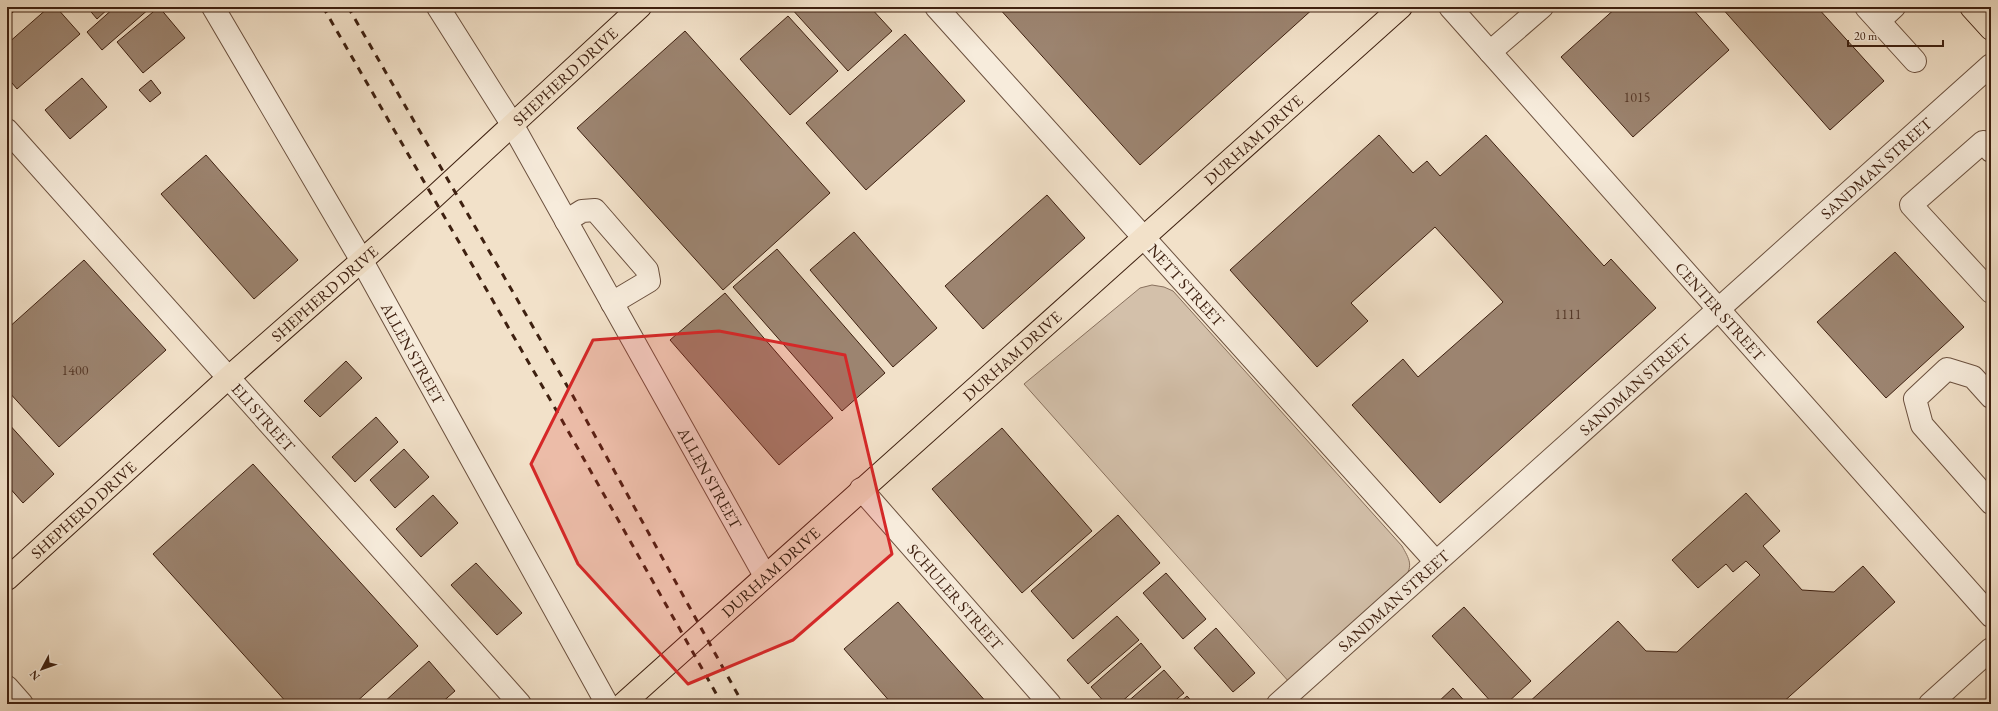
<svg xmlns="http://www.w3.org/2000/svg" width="1998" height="711" font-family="'EB Garamond',serif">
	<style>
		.green { fill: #d3c0aa; stroke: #88705d }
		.building { fill: #9c8470; stroke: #3e2010 }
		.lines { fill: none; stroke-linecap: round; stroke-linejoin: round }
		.minor-casing { stroke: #6b503e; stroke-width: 24 }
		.major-casing { stroke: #3e2010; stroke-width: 24 }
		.minor { stroke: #f7ecdc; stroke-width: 22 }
		.major { stroke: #f2e1c9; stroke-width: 22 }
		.rail { stroke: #3e2010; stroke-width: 3; stroke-dasharray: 7 7; stroke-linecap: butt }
		.marked { fill: #d62828; fill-opacity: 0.2; stroke: #d62828; stroke-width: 3; stroke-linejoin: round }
		.labels { text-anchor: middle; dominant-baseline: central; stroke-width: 3.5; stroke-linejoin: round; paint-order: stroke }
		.number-label { font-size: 14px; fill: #563928 }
		.street-label { font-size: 16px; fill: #3e2010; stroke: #f7ecdc }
	</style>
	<rect width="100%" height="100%" fill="#f2e1c9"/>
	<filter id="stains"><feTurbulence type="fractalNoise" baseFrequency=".005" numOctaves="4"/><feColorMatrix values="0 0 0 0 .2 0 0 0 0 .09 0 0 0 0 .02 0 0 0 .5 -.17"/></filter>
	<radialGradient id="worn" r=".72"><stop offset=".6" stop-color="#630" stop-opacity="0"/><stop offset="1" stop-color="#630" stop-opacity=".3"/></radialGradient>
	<path class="green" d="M1152,285l12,2 9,4 229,255c7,13 12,19 2,33l-114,104 -266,-299 116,-96z"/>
	<g class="building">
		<path d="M7,7h10l1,1 -11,9z"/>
		<path d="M49,7h7l24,27 -63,55 -10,-12v-33z"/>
		<path d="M87,7h23l-13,12z"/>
		<path d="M115,7l35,1 -48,42 -15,-18z"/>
		<path d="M159,7l26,31 -42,35 -26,-31z"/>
		<path d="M790,7h80l22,24 -44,40z"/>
		<path d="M998,7h317l-175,158z"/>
		<path d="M1617,7h74l38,43 -96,87 -72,-80z"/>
		<path d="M1721,7h96l67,74 -54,49z"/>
		<path d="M788,16l50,55 -48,44 -50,-56z"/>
		<path d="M685,31l145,162 -107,97 -146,-162z"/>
		<path d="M905,34l60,67 -99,89 -60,-67z"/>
		<path d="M82,78l25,29 -37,32 -25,-29z"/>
		<path d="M151,80l10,13 -11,9 -11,-12z"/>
		<path d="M1379,135l34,38 14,-12 13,15 46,-41 118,131 7,-7 45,49 -216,195 -88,-98 51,-46 15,18 85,-75 -68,-75 -84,76 17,18 -51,46 -87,-97z"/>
		<path d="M206,155l92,105 -44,39 -93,-105z"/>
		<path d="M1047,195l38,43 -102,91 -38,-43z"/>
		<path d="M854,232l83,96 -44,39 -83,-97z"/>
		<path d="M777,249l108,124 -43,38 -109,-124z"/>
		<path d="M1895,252l69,75 -78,71 -69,-76z"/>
		<path d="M84,260l82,90 -107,97 -52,-57v-61z"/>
		<path d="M725,293l108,125 -54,47 -109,-125z"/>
		<path d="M346,361l16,17 -42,39 -16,-16z"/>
		<path d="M376,417l22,25 -43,40 -23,-25z"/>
		<path d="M7,422l47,52 -31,29 -16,-18z"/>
		<path d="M1002,428l90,103 -70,62 -90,-104z"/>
		<path d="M404,449l25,28 -34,31 -25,-28z"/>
		<path d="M253,464l165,182 -64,58h-66l-135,-150z"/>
		<path d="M1746,493l34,38 -17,15 39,44 32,2 29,-26 32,36 -114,102h-254l91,-83 28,30 31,1 83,-77 -14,-14 -13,11 -7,-8 -28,24 -26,-28z"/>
		<path d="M433,495l25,28 -37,34 -25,-28z"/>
		<path d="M1118,515l42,48 -87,76 -42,-48z"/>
		<path d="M476,563l46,50 -25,22 -46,-50z"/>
		<path d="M1166,573l40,46 -23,20 -40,-46z"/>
		<path d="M898,602l90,102h-96l-48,-55z"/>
		<path d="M1464,607l67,74 -25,23h-13l-61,-68z"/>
		<path d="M1117,616l22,24 -51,44 -21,-24z"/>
		<path d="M1216,628l39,45 -22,19 -39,-44z"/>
		<path d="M1141,643l20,24 -42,37h-13l-15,-17z"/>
		<path d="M429,661l26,30 -15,13h-58z"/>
		<path d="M1164,670l20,23 -13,11h-46z"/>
		<path d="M1453,688l14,16h-31z"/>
		<path d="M1187,696l7,8h-16z"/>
	</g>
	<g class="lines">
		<g class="minor-casing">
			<g id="minor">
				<path id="s1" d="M213,7l149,254 245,443"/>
				<path id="s2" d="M438,7l74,117 253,452"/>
				<path id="s3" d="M936,7l500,555"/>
				<path id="s4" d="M1450,7l541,609"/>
				<path d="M1866,7l49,54"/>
				<path d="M1879,21l15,-14"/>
				<path d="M1490,52l52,-45"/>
				<path id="s5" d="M7,130l513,574"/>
				<path d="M1991,151l-8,-9 -72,63 80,87"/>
				<path d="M566,221l16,-10 13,-1 52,60 2,11 -37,22"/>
				<path d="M1991,397l-18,-20 -26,-8 -32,30 7,26 69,78"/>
				<path id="s6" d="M861,489l189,215"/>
				<path d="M7,687l15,17"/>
				<path id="s7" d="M1278,704l713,-639"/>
				<path d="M1930,704l61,-55"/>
			</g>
		</g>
		<g class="major-casing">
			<g id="major">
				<path d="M1971,7l20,22"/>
				<path id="s8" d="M7,579l221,-201 205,-180 207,-191"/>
				<path id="s9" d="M623,704l778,-697"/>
			</g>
		</g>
		<use href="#minor" class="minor"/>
		<use href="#major" class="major"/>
		<g class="rail">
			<path d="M323,7l236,408 163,289"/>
			<path d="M348,7l225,389 170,308"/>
		</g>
	</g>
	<path class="marked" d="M719,331l126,24 47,199 -99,86 -105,44 -110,-120 -47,-100 62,-124z"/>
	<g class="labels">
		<g class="number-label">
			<text x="1637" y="97">1015</text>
			<text x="1568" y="314">1111</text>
			<text x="75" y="370">1400</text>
		</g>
		<g class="street-label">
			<text stroke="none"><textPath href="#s8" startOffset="751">SHEPHERD DRIVE</textPath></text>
			<text stroke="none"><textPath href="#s9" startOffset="846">DURHAM DRIVE</textPath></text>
			<text stroke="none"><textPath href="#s7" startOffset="803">SANDMAN STREET</textPath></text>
			<text stroke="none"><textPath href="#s3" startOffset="374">NETT STREET</textPath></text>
			<text stroke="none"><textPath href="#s8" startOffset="427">SHEPHERD DRIVE</textPath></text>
			<text stroke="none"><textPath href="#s4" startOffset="407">CENTER STREET</textPath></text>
			<text stroke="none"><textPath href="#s1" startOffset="400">ALLEN STREET</textPath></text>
			<text stroke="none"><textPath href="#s9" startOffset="522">DURHAM DRIVE</textPath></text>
			<text stroke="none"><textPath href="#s7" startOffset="479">SANDMAN STREET</textPath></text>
			<text stroke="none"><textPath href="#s5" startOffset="385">ELI STREET</textPath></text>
			<text stroke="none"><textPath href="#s2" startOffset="544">ALLEN STREET</textPath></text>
			<text stroke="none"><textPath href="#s8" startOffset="103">SHEPHERD DRIVE</textPath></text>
			<text stroke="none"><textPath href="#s9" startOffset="198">DURHAM DRIVE</textPath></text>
			<text stroke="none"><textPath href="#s6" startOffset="143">SCHULER STREET</textPath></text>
			<text stroke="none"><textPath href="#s7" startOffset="155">SANDMAN STREET</textPath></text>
		</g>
	</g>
	<rect width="1998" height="711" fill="none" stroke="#f2e1c9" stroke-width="24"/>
	<rect x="8" y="8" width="1982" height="695" fill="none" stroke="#3e2010" stroke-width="2"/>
	<rect x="12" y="12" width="1974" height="687" fill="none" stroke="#3e2010"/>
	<g transform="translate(42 669) rotate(229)" stroke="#f7ecdc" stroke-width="3" paint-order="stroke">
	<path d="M0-3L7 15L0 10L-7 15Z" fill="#3e2010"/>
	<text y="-6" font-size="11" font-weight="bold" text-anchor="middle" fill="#3e2010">N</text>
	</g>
	<path d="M1848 40v6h95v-6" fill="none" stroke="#3e2010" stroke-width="2"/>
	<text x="1854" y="40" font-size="12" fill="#3e2010" stroke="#f7ecdc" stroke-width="3" paint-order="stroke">20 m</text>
	<rect width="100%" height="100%" filter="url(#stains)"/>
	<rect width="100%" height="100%" fill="url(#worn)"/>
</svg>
